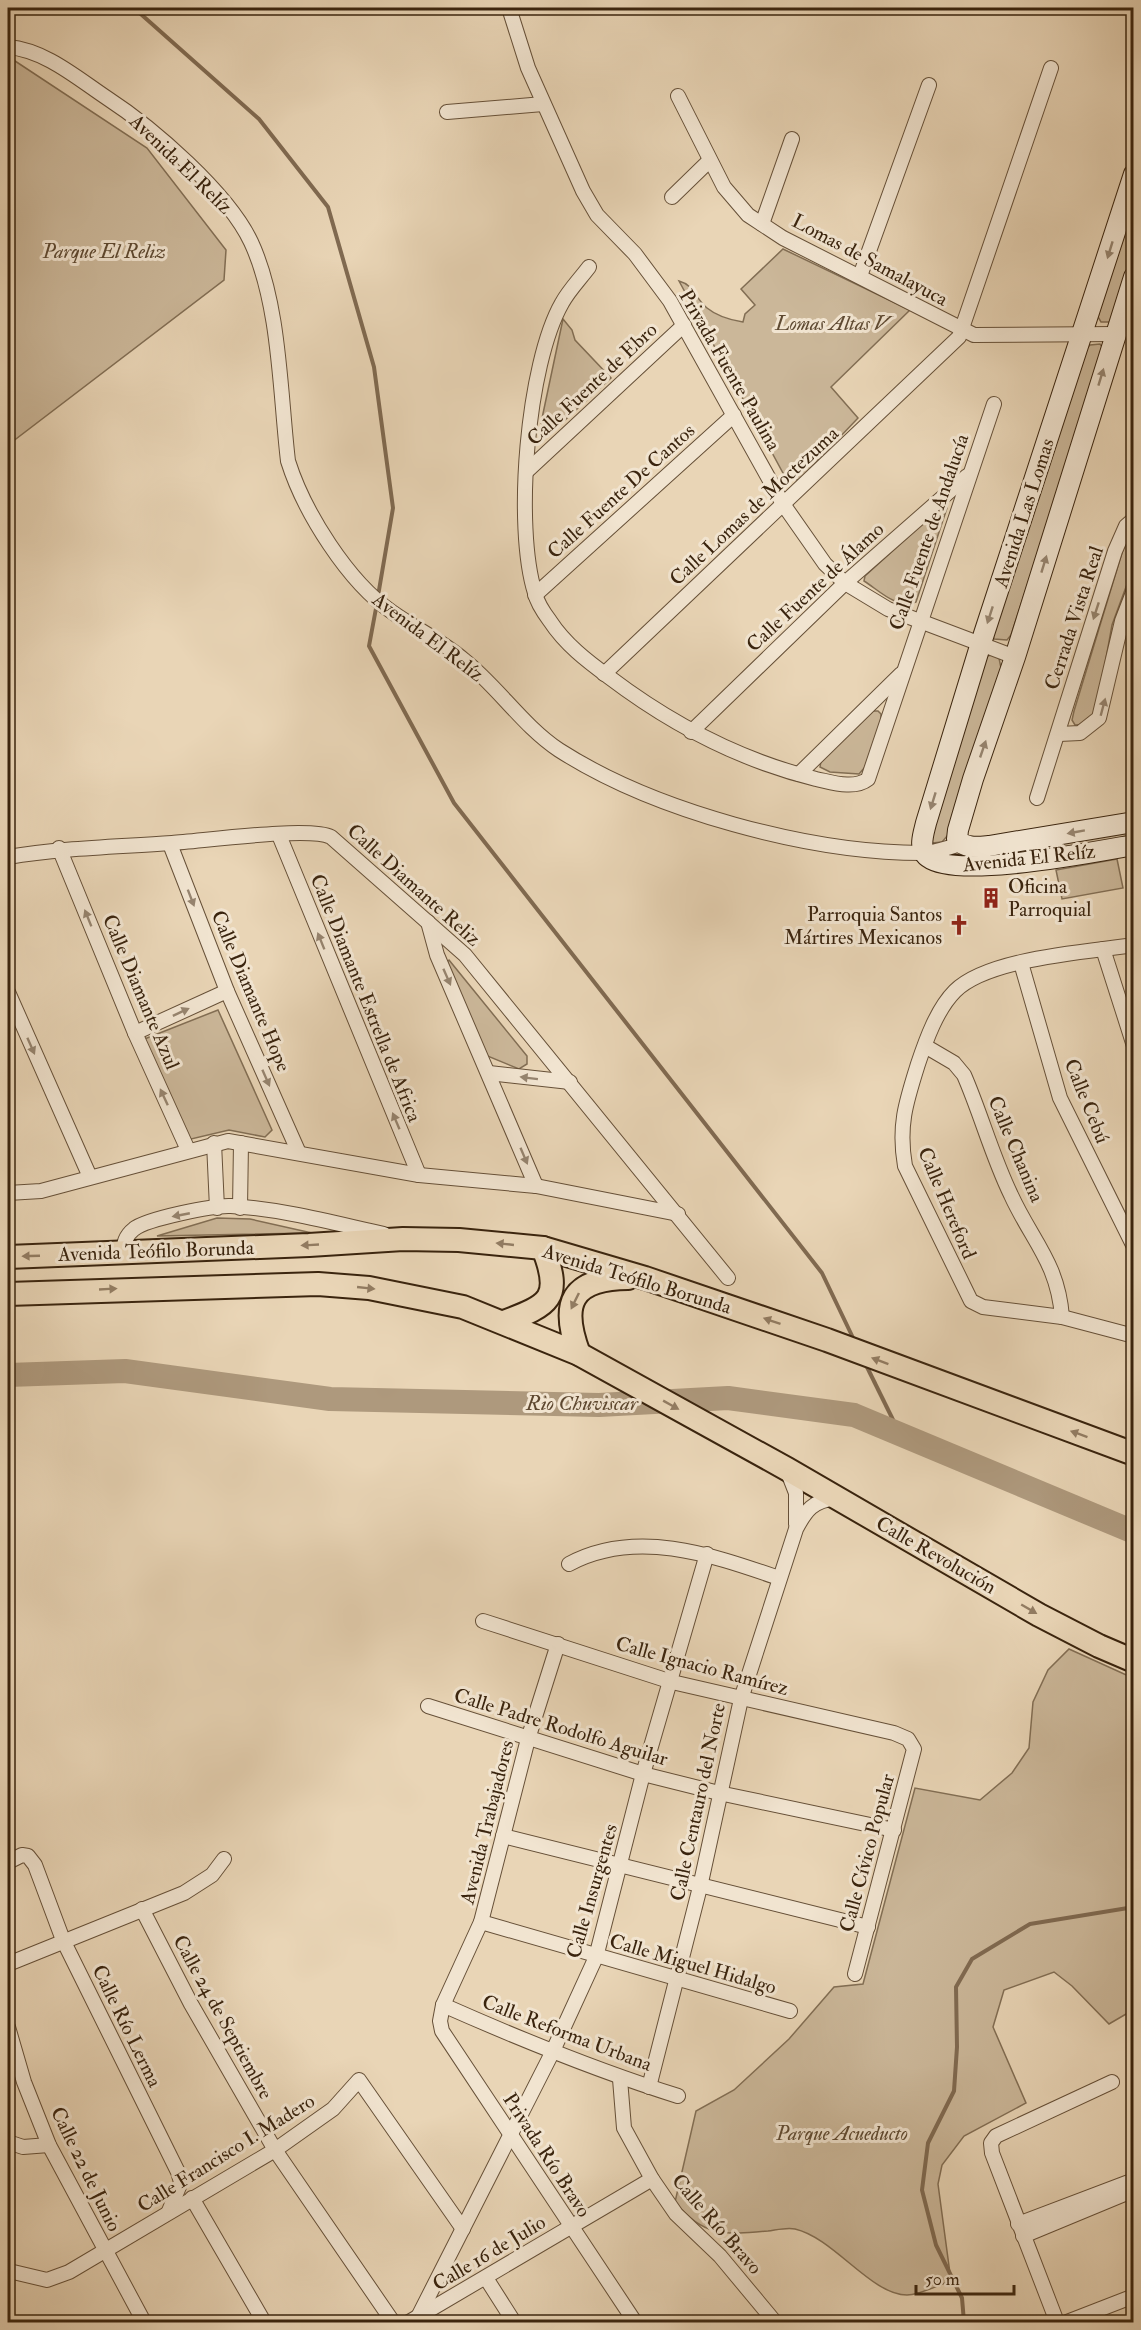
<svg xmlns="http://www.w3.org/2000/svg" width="1141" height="2330" font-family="'IM FELL Double Pica',serif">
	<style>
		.green { fill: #cbb799; stroke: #826e54; stroke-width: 1.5 }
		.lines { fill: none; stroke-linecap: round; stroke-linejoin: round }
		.stream { stroke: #806a51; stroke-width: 4 }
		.river { stroke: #ae997d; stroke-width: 24 }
		.minor-casing { stroke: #665038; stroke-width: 16 }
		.secondary-casing { stroke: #3a240e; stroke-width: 22 }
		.primary-casing { stroke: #3a240e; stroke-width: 26 }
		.minor { stroke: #f1e4d0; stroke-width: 14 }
		.secondary { stroke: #f1e4d0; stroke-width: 20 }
		.primary { stroke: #e9d5b6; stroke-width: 22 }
		.oneway { fill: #96846f }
		.oneway2 { fill: #927c62 }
		.labels { text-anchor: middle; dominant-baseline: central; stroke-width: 6; stroke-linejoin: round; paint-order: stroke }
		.street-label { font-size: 20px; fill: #3a240e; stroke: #f1e4d0 }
		.park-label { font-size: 20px; font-style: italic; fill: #5e4931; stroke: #f1e4d0 }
		.poi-label { font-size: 20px; fill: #3a240e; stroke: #f1e4d0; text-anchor: start }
		.water-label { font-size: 21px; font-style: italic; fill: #5d472f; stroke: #f1e4d0 }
	</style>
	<rect width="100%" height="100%" fill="#e9d5b6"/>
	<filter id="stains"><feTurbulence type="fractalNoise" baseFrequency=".00333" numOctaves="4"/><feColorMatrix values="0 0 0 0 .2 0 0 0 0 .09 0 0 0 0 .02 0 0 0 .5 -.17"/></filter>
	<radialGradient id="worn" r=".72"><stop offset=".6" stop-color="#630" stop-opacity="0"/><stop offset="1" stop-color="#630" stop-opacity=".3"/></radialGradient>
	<g class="green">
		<path d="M12,59l135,89 79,102 -2,30 -216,165v-384z"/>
		<path d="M1133,202v58l-18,57 -3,5h-11l-3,-5 4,-16z"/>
		<path d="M783,249l127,61 -79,77 27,31 -59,62 -9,-1 -7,-6 -104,-192c15,4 16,17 28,27 11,9 23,12 36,14l2,-8 10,-9 -14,-16z"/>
		<path d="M563,319l9,11 3,10 36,38 -57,52 -7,-1 -6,-6z"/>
		<path d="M1100,344l3,4v5l-92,282 -4,5 -13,-1 -2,-7 95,-284 3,-3z"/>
		<path d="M942,506l5,2 -31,94c-20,7 -36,-11 -52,-21l1,-5z"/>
		<path d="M1133,528v40l-21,57 -15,84c-5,10 -11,16 -22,16l-3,-5 2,-9 54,-178z"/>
		<path d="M992,655l7,3 2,10 -53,167 -6,7 -10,1 -5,-4 60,-183z"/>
		<path d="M870,711h8l3,3v6l-16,47 -6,7 -29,-2 -10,-5 1,-6z"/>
		<path d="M1133,827v11l-149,25 -7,-9z"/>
		<path d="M1117,859l6,29 -61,11 -6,-29z"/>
		<path d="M449,960l78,96v8l-8,5 -34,-14 -41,-90z"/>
		<path d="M218,1010l54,120 -7,7 -36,-7 -42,10 -45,-100z"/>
		<path d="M217,1218l33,1 62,14 -155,3z"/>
		<path d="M1069,1649l64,29v332l-24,14 -37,-38 -18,-14 -50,18 -11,37 33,76 -62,33 -22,29 -4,19 13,97c-13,4 -31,14 -44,14 -36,0 -73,-57 -112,-66 -8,-2 -19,1 -27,2 -43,4 -65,6 -93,-29l21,-91 38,-21 55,-51 45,-52 29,-3 52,-196 65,12 32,-27 17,-25 4,-46 15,-32z"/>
	</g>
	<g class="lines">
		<g class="stream">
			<path d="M134,8l125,111 69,88 46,160 19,141 -15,88"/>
			<path d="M377,603l-8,43 85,157 368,470 33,69"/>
			<path d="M866,1365l34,69"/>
			<path d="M964,2322l-2,-24 -26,-53 -14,-55 6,-47 26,-52 3,-44 -1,-60 16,-28 58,-35 104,-17"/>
		</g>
		<path class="river" d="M8,1375l117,-4 205,28 269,6 129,-7 126,17 280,117"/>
		<g class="minor-casing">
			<g id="minor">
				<path d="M509,8l19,60 55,123 14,24 38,39 35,47 113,203 42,60 20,19 43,26 127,48"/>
				<path d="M8,47c37,3 69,31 99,51 46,30 121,95 144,144 29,62 29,152 37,219 16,51 60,121 104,151 24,17 50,29 72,48 34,27 59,66 95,90 95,61 250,103 363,103 13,0 27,-6 40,-9"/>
				<path d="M678,96l46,91 24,28 35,23 191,97 141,-1"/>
				<path d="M447,112l96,-8"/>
				<path d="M672,197l37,-36"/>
				<path d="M762,224l30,-85"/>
				<path d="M589,267c-9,12 -20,23 -27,36 -35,61 -48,224 -27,290 2,10 9,20 15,28 15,23 37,40 59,56 62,47 130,83 207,102 15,3 38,11 52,0l126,-375"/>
				<path d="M860,276l69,-191"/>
				<path d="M526,472l158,-147"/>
				<path d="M535,595l199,-180"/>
				<path d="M604,674l355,-337 92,-269"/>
				<path d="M691,732l154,-149 122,-107"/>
				<path d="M1059,734l21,-1 19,-15 23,-97 12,-31"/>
				<path d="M799,774l102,-100"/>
				<path d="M1037,798l78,-247 11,-25 8,-7"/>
				<path d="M279,835l140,340"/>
				<path d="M170,844l57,147 72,162"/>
				<path d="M59,848l76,185 53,117"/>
				<path d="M8,857c54,-9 109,-10 164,-14 31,-2 138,-17 159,-6l134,118 263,323"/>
				<path d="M428,922l9,33 99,231"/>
				<path d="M1134,945c-47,7 -146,13 -179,46 -18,18 -29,49 -37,73 -12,38 -20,62 -13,102l66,135 12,6 79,10 72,19"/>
				<path d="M1103,949l31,97"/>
				<path d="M1021,963l39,135 74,149"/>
				<path d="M8,992l82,185"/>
				<path d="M135,1033l92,-42"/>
				<path d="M925,1046l29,17 10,12c17,39 28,81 47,120 21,46 47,68 51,122"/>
				<path d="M489,1073l81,9"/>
				<path d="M214,1143l3,65"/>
				<path d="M8,1193l33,-2 187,-50 191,34 117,11 142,28"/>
				<path d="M240,1208l1,-65"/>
				<path d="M123,1253c1,-10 2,-17 11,-24 12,-10 80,-24 97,-23 51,3 103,17 153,28"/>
				<path d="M787,1470l9,23v31"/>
				<path d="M569,1564c67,-36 143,-9 210,14"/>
				<path d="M483,1621l189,61 222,51 14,6 6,10 -59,225"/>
				<path d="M558,1644l-30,95 -47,183 -38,83 -3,16 2,10 193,291"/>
				<path d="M428,1706l215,68 76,19 175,37"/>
				<path d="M503,1836l365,91"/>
				<path d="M8,1862l14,-7 6,1 7,9 28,75 115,232 3,10 -12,29"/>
				<path d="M142,1909l49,95 84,146 118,172"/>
				<path d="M481,1922l309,89"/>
				<path d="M8,1964l176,-71 28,-18 12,-16"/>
				<path d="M443,2005c79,35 152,65 235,91"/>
				<path d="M8,2027l16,55 25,63 95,177"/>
				<path d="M620,2079l4,49 28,51 24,35 44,42 55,66"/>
				<path d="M649,2087l51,-200 41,-188 55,-170c10,-19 17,-28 39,-31"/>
				<path d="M8,2142l15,5 26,-2"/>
				<path d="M192,2198l72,124"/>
				<path d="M1018,2224l116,-44"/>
				<path d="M1023,2236l111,-46"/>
				<path d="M8,2274l1,-3 38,9 22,-8 206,-122 58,-41 26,-29 104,149"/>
				<path d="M486,2278l28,44"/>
				<path d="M418,2317l134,-264 44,-96 47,-183 64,-220"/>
				<path d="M409,2322l243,-143"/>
				<path d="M1057,2322l-65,-169 -1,-10 5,-7 116,-54"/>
				<path d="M1067,2322l67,-26"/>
			</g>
		</g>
		<g class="secondary-casing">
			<g id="secondary">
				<path d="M1134,174l-153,469 -55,180c-2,9 -7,22 -1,31 20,28 174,-3 209,-9"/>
				<path d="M1134,277l-119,380 -42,122 -15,51 -1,9c8,10 21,8 32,7l145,-24"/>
			</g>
		</g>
		<g class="primary-casing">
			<g id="primary">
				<path d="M8,1257l301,-12 94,-6 56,1 84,8 102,30 182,62 307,114"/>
				<path d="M8,1294l310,-10 51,4 94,19 116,47 208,115 252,146 60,31 35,15"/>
				<path d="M504,1322c45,-17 59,-23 39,-74"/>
				<path d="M579,1354c-19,-51 -8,-75 49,-76"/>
			</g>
		</g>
		<use href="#minor" class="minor"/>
		<use href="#secondary" class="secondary"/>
		<use href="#primary" class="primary"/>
	</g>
	<defs><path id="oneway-solid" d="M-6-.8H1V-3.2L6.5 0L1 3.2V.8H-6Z" transform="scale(1.5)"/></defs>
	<g class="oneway">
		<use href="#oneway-solid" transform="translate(1110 250) rotate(107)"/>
		<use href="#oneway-solid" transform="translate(1101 377) rotate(-73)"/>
		<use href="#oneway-solid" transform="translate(1044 564) rotate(-73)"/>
		<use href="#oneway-solid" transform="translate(1096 611) rotate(108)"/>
		<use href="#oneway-solid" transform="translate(990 615) rotate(108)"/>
		<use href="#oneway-solid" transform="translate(1103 707) rotate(-75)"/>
		<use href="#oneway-solid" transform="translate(983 749) rotate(-71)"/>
		<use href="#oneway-solid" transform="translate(933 801) rotate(107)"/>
		<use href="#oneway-solid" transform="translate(1076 832) rotate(170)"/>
		<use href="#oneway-solid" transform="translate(191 898) rotate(69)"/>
		<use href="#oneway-solid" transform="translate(88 918) rotate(-112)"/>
		<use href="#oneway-solid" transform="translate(321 941) rotate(-112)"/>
		<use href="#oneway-solid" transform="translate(447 977) rotate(66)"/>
		<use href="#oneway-solid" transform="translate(181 1012) rotate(-25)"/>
		<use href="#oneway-solid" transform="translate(31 1046) rotate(66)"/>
		<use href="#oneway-solid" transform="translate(266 1078) rotate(66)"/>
		<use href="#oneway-solid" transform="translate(529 1078) rotate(-173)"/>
		<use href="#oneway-solid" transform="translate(164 1097) rotate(-115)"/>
		<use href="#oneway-solid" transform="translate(396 1121) rotate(-113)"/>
		<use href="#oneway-solid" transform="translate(524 1156) rotate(67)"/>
		<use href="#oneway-solid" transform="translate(181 1215) rotate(169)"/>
	</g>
	<g class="oneway2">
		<use href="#oneway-solid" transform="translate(505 1244) rotate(-174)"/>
		<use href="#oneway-solid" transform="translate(310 1245) rotate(177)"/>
		<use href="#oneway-solid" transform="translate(31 1256) rotate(178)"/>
		<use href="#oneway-solid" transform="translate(366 1288) rotate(6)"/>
		<use href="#oneway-solid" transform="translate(108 1289) rotate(-3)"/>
		<use href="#oneway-solid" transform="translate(575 1301) rotate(116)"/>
		<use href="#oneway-solid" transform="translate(772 1321) rotate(-161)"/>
		<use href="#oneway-solid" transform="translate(880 1361) rotate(-159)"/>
		<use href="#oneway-solid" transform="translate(671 1405) rotate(29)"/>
		<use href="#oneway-solid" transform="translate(1079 1434) rotate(-160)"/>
		<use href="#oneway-solid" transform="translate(1029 1609) rotate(30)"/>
	</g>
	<defs>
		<g id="building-bare" transform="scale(1.62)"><path d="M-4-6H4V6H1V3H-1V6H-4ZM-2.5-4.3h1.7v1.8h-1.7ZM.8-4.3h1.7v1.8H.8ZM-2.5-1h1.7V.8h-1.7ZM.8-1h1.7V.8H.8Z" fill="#8f2418" stroke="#f1e4d0" stroke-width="2.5" paint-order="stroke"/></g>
		<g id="church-bare" transform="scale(1.62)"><path d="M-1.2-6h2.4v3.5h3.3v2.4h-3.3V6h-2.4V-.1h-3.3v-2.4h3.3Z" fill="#8f2418" stroke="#f1e4d0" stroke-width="2.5" paint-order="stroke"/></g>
	</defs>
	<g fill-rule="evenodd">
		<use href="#building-bare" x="991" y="898"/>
		<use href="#church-bare" x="959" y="925"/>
	</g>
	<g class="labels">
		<g class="street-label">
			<text transform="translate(181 164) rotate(44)">Avenida El Relíz</text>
			<text transform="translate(870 260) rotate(28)">Lomas de Samalayuca</text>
			<text transform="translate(730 370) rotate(60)">Privada Fuente Paulina</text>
			<text transform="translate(592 384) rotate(-43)">Calle Fuente de Ebro</text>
			<text transform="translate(621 491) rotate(-42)">Calle Fuente De Cantos</text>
			<text transform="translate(754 506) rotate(-43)">Calle Lomas de Moctezuma</text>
			<text transform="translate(1024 513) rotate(-72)">Avenida Las Lomas</text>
			<text transform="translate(929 532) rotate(-71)">Calle Fuente de Andalucía</text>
			<text transform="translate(815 587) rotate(-43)">Calle Fuente de Álamo</text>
			<text transform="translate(1074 618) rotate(-72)">Cerrada Vista Real</text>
			<text transform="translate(428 637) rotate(37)">Avenida El Relíz</text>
			<text transform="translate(1029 858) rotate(-6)">Avenida El Relíz</text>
			<text transform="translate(414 885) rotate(42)">Calle Diamante Reliz</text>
			<text transform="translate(251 991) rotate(67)">Calle Diamante Hope</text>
			<text transform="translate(141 992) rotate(67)">Calle Diamante Azul</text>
			<text transform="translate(366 998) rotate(68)">Calle Diamante Estrella de Africa</text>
			<text transform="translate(1087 1101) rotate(68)">Calle Cebú</text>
			<text transform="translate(1016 1149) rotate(67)">Calle Chanina</text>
			<text transform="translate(947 1203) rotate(67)">Calle Hereford</text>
			<text transform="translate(156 1251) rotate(-2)">Avenida Teófilo Borunda</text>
			<text transform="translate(637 1279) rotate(17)">Avenida Teófilo Borunda</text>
			<text transform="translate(936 1555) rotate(30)">Calle Revolución</text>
			<text transform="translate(702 1666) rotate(15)">Calle Ignacio Ramírez</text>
			<text transform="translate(561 1727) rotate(17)">Calle Padre Rodolfo Aguilar</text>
			<text transform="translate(698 1802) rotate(-78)">Calle Centauro del Norte</text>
			<text transform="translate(487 1822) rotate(-76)">Avenida Trabajadores</text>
			<text transform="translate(867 1853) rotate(-75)">Calle Cívico Popular</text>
			<text transform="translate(592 1891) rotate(-74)">Calle Insurgentes</text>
			<text transform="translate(693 1964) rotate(16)">Calle Miguel Hidalgo</text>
			<text transform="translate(223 2017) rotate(61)">Calle 24 de Septiembre</text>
			<text transform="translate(127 2026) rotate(64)">Calle Río Lerma</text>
			<text transform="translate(567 2033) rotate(21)">Calle Reforma Urbana</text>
			<text transform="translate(226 2153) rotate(-32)">Calle Francisco I. Madero</text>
			<text transform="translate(547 2155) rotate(57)">Privada Río Bravo</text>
			<text transform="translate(86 2169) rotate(64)">Calle 22 de Junio</text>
			<text transform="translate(717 2224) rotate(49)">Calle Río Bravo</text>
			<text transform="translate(489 2253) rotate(-31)">Calle 16 de Julio</text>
		</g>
		<g class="park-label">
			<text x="104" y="251">Parque El Reliz</text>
			<text x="833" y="323">Lomas Altas V</text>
			<text x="842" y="2133">Parque Acueducto</text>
		</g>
		<g class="poi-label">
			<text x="1008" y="886">Oficina<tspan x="1008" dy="23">Parroquial</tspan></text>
			<text x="942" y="914" text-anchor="end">Parroquia Santos<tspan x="942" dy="23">Mártires Mexicanos</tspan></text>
		</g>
		<g class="water-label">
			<text x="582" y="1403">Rio Chuviscar</text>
		</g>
	</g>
	<rect width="1141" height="2330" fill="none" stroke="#e9d5b6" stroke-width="30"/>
	<rect x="9" y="9" width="1123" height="2312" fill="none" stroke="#3a240e" stroke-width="3"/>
	<rect x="15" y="15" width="1111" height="2300" fill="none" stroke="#3a240e" stroke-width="1.5"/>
	<path d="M916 2285v9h98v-9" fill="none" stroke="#3a240e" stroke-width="3"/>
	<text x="925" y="2285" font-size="18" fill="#3a240e" stroke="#f1e4d0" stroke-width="4.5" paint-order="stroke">50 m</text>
	<rect width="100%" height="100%" filter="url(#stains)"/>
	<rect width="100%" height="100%" fill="url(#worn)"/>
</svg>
